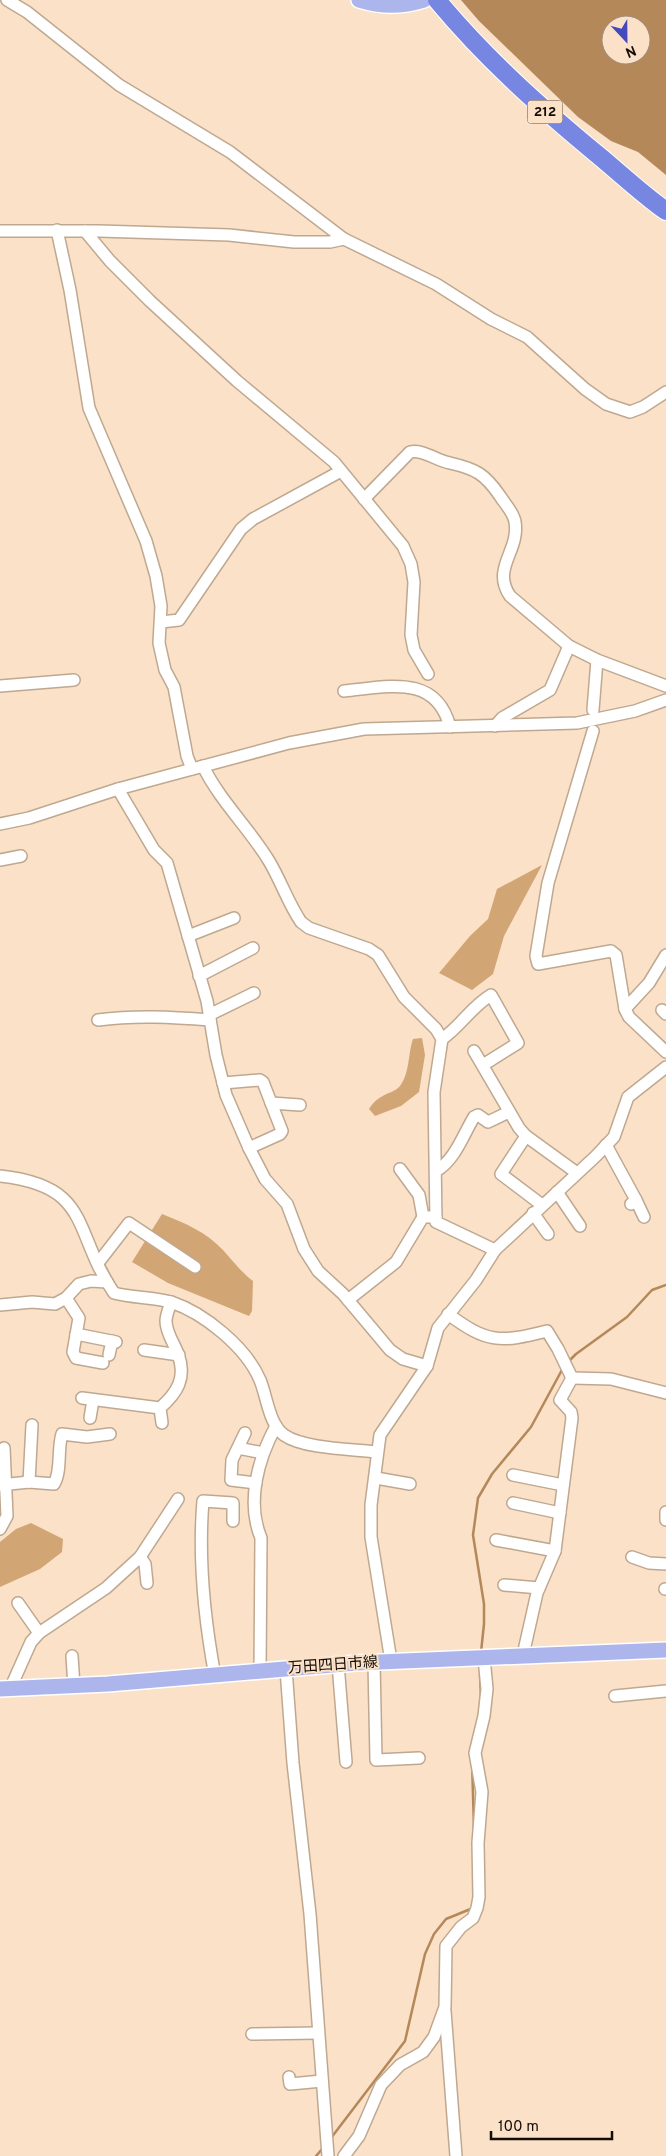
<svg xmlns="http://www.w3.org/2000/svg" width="666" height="2156" font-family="Overpass,'Noto Sans JP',sans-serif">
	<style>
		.forest { fill: #d2a575 }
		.water { fill: #b5885a; fill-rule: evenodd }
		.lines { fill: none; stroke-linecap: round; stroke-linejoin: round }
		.stream { stroke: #b5885a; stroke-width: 2.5 }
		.minor-casing { stroke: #bfa890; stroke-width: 14 }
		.major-casing { stroke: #fff; stroke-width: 18 }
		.highway-casing { stroke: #fff; stroke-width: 20 }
		.minor { stroke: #fff; stroke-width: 11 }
		.major { stroke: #adb6ec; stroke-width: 15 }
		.highway { stroke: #7786e0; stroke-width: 18 }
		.labels { text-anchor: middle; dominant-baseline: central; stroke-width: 4; stroke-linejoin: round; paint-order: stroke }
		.shield { fill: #fae1c8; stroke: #5a4d40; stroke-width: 1 }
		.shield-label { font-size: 14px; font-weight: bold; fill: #150d05 }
		.street-label { font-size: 15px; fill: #150d05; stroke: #fae1c8 }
	</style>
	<rect width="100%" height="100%" fill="#fae1c8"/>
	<g class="forest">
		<path d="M542,865l-38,71 -11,38 -21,16 -33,-17 31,-37 18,-17 9,-30z"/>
		<path d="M422,1038l3,17 -6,37 -18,14 -26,10 -6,-7c11,-17 23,-14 31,-23 10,-13 8,-33 13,-47z"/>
		<path d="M162,1214c23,9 44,18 61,36 10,11 18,22 30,31l-1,30 -3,5 -81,-33 -36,-21z"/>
		<path d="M31,1523l32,16 -1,13 -22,17 -40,18v-45l16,-13z"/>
	</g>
	<path class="water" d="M461,0h205v175l-28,-23 -27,-11 -33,-24 -99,-96zM611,25h30v30h-30z"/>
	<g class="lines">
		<g class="stream">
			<path d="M568,1362l8,-8 51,-37 25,-27 14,-5"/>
			<path d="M481,1652l3,-28v-20l-11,-69 5,-37 14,-24 39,-47 32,-59"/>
			<path d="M480,1675l1,22"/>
			<path d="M472,1761l2,67"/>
			<path d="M331,2138l74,-97 20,-87 9,-20 12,-15 27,-11"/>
			<path d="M316,2156l7,-8"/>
		</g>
		<g class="minor-casing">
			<g id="minor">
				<path d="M7,0l20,12 92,73 111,67 114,87 92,45 55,35 36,18 58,52 21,15 24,8 13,-5 23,-15"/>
				<path d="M57,230l13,60 19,118 57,133 10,35 5,30 -2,37 6,27 9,17 13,69 5,13"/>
				<path d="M0,231h99l130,4 65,7h36l14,-3"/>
				<path d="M85,231l25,30 40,40 87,80 97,81 69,84 8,18 3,18 -3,53 3,15 14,24"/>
				<path d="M364,499l46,-47c13,-3 27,9 40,11 26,6 35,11 50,33 5,8 14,17 15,26 5,29 -24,46 -5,74l59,50 28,14 69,26"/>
				<path d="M161,622l18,-2 62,-91 12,-10 88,-48"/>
				<path d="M0,686l74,-6"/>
				<path d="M344,691c43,-4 92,-18 106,36"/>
				<path d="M593,710l4,-50"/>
				<path d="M495,726l7,-8 48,-28 19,-44"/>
				<path d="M593,731l-45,152 -12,73 2,8 73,-13 5,4 9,54"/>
				<path d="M203,766c17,35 46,62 66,95 12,20 19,42 32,61l8,6 60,21 9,6 26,42 32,32 6,10 -8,53 2,130 59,28"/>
				<path d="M118,789l36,61 13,13 40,138 9,54 10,40 23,53 16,31 22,25 17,45 14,22 25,23 47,56 13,9 24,7"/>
				<path d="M0,824l29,-6 89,-29 171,-46 75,-14 213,-6 58,-12 31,-11"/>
				<path d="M0,860l21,-4"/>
				<path d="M188,936l46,-18"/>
				<path d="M666,955l-17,28 -24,26 4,8 37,35"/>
				<path d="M199,976l54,-28"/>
				<path d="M662,1010l4,4"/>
				<path d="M209,1015l45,-22"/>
				<path d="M98,1020c37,-5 74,-3 112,0"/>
				<path d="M442,1039c19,-13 29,-32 49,-44l27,48 -35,22"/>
				<path d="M474,1051l45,77 7,8"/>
				<path d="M223,1083l37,-3 3,2 19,49 -2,3 -31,14"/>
				<path d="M271,1103l29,2"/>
				<path d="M606,1145l30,55 -5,4"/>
				<path d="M400,1169l19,26 4,22"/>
				<path d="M436,1171c19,-11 27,-36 38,-54l4,-2 10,7 21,-10"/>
				<path d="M0,1176c93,10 72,56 114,117 19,5 38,4 57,9 33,11 75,45 89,78 7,17 9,44 24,55 20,14 68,14 93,17"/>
				<path d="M557,1192l23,34"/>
				<path d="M636,1200l8,17"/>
				<path d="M542,1205l-41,-31 25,-38 51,37"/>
				<path d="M533,1213l15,21"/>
				<path d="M98,1263l31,-40 66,44"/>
				<path d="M66,1298l13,20 -6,34 3,6 27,5"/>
				<path d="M348,1300l48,-38 27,-45h13"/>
				<path d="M0,1305l32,-3 23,2 11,-6 13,-14 12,-3 16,1"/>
				<path d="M448,1314c39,29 52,29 99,17l11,18 14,29"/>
				<path d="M76,1334l40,8"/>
				<path d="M144,1350l35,5"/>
				<path d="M109,1355l3,-14"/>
				<path d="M572,1378l39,1 55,14"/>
				<path d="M82,1398l78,10"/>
				<path d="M90,1418l3,-18"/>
				<path d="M162,1423l-2,-15c17,-15 27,-30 18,-54 -4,-11 -12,-21 -12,-33 0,-5 3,-13 5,-19"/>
				<path d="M245,1433l-13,27 -1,20 25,3"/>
				<path d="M238,1448l25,5"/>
				<path d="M513,1475l50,10"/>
				<path d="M376,1478l34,6"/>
				<path d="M29,1482l3,-57"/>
				<path d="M0,1485l29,-3 25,2c8,-14 3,-34 8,-50l25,3 23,-3"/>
				<path d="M513,1503l47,10"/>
				<path d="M666,1512v8"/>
				<path d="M0,1529l7,-13 -3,-68"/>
				<path d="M496,1540l59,11"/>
				<path d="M140,1557l5,7 2,19"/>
				<path d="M632,1557l17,6 17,1"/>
				<path d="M504,1585l35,3"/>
				<path d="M665,1589h1"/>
				<path d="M18,1603l21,30"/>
				<path d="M523,1655l14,-62 18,-42 17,-133 -1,-6 -11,-12 12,-22"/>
				<path d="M72,1656l2,30"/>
				<path d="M391,1661l-20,-124v-32l9,-70 47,-69 11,-38 38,-48 19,-30 101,-94 18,-19 14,-40 38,-30"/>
				<path d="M374,1662l2,98 43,-2"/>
				<path d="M338,1664l8,98"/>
				<path d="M286,1669l7,94 17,151 18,242"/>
				<path d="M260,1672l1,-134c-15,-36 -3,-79 15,-112"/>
				<path d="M215,1676c-11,-59 -17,-116 -12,-175l30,2v18"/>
				<path d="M10,1689l21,-47 8,-9 67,-45 34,-31 38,-58"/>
				<path d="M615,1696l51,-5"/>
				<path d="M445,2011l11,145"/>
				<path d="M252,2034l66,-1"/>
				<path d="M289,2077l1,7 32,-3"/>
				<path d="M344,2156l15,-20 22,-51 19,-20 23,-13 11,-15 11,-30 1,-61 15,-19 12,-9 4,-10 2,-11 -1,-54 4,-51 -7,-39 9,-37 3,-27 -3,-31"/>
			</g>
		</g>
		<g class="major-casing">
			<g id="major">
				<path d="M359,0c23,7 42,7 65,0"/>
				<path d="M0,1689l108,-5 248,-21 310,-13"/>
			</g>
		</g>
		<g class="highway-casing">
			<path id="highway" d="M437,0c48,58 103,107 161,155 23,19 44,39 68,56"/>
		</g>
		<use href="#minor" class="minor"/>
		<use href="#major" class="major"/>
		<use href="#highway" class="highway"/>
	</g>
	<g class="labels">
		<rect class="shield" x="527.5" y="100.5" width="35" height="23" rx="4"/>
		<g class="shield-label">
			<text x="545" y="112">212</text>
		</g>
		<g class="street-label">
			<text transform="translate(333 1666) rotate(-4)">万田四日市線</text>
		</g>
	</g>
	<g transform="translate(626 40) rotate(158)"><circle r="24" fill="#fae1c8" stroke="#9e8c7a"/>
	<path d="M0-4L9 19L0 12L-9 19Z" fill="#4449be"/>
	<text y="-8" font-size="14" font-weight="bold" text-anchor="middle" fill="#150d05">N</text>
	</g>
	<path d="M491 2131v8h121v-8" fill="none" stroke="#150d05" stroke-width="2.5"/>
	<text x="498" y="2131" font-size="15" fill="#150d05" stroke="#fae1c8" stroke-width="4" paint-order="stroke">100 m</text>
</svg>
